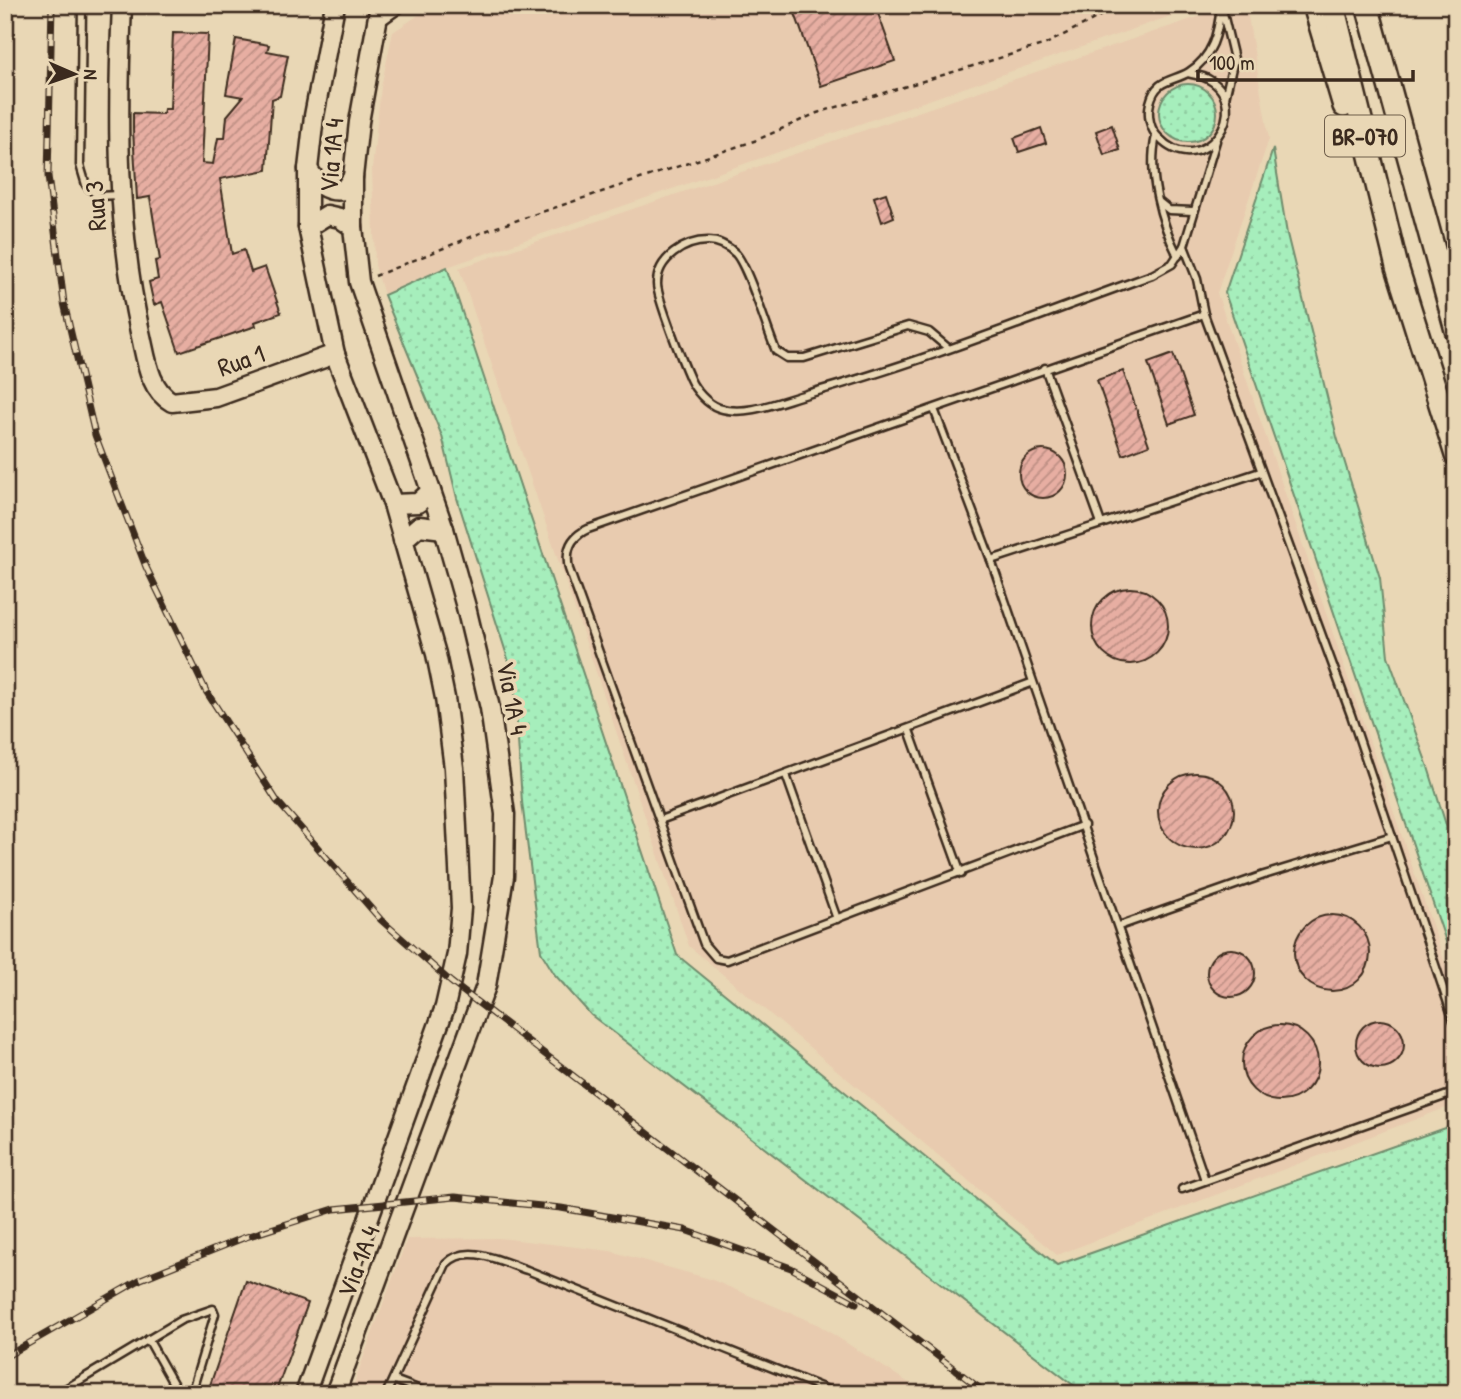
<svg xmlns="http://www.w3.org/2000/svg" width="1461" height="1399" font-family="'Patrick Hand',sans-serif">
	<style>
		.built { fill: #e8cbaf }
		.grass { fill: url(#grass-dots); stroke: #708c6d; stroke-width: 2 }
		.building { fill: url(#building-hatch); stroke: #3b2a1e; stroke-width: 2 }
		.lines { fill: none; stroke-linecap: round; stroke-linejoin: round }
		.lane-casing { stroke: #3b2a1e; stroke-width: 11 }
		.secondary-casing { stroke: #3b2a1e; stroke-width: 23 }
		.highway-casing { stroke: #3b2a1e; stroke-width: 26 }
		.path { stroke: #3b2a1e; stroke-width: 2.5; stroke-dasharray: 5 5; stroke-linecap: butt }
		.lane { stroke: #e9d7b5; stroke-width: 6 }
		.secondary { stroke: #e9d7b5; stroke-width: 18 }
		.highway { stroke: #e9d7b5; stroke-width: 21 }
		.rail-casing { stroke: #3b2a1e; stroke-width: 7 }
		.rail { stroke: #e9d7b5; stroke-width: 4.5; stroke-dasharray: 13; stroke-linecap: butt }
		.labels { text-anchor: middle; dominant-baseline: central; stroke-width: 7; stroke-linejoin: round; paint-order: stroke }
		.shield { fill: #e9d7b5; stroke: #6f5e4b; stroke-width: 2 }
		.shield-label { font-size: 24px; font-weight: bold; fill: #3b2a1e }
		.street-label { font-size: 26px; fill: #3b2a1e; stroke: #e9d7b5 }
	</style>
	<defs>
		<pattern id="grass-dots" width="8" height="8" patternUnits="userSpaceOnUse" patternTransform="scale(1.75)"><rect width="8" height="8" fill="#a6eebc"/><path d="M2 2h.1M6 6h.1" fill="none" stroke="#90cca1" stroke-width="1.8" stroke-linecap="round"/></pattern>
		<pattern id="building-hatch" width="6" height="6" patternUnits="userSpaceOnUse" patternTransform="scale(1.75)"><rect width="6" height="6" fill="#e7aea2"/><path d="M-1 1l2-2M0 6l6-6M5 7l2-2" fill="none" stroke="#bc8e83"/></pattern>
	</defs>
	<rect width="100%" height="100%" fill="#e9d7b5"/>
	<filter id="ink" filterUnits="userSpaceOnUse"><feTurbulence type="fractalNoise" baseFrequency=".0143" numOctaves="2"/><feDisplacementMap in="SourceGraphic" scale="14" xChannelSelector="R" yChannelSelector="G"/><feConvolveMatrix kernelMatrix="1 2 1 2 8 2 1 2 1" color-interpolation-filters="sRGB"/></filter>
	<g filter="url(#ink)">
		<g class="built">
			<path d="M434,5h757v4l-744,258 -63,28 -9,-30 -3,-96 9,-82 12,-55z"/>
			<path d="M1233,5h13l23,134 -52,154 239,702v109l-399,151 -368,-309 -230,-678z"/>
			<path d="M499,1238l111,13 100,28 107,45 109,70h-576l57,-155z"/>
		</g>
		<g class="grass">
			<circle cx="1188" cy="113" r="29"/>
			<path d="M1273,149l14,85 50,203 43,141 8,78 40,111 28,90v114l-231,-678z"/>
			<path d="M447,267l230,688 380,310 399,-141v270h-371l-494,-379 -36,-40 -14,-23 -19,-150 -8,-124 -57,-180 -15,-62 -58,-141z"/>
		</g>
		<g class="building">
			<path d="M792,5h83l20,56 -74,25z"/>
			<path d="M173,33l35,1 -6,129 11,1 5,-26h7l2,-22 16,-19 -17,-3 10,-55 33,6 -2,6 21,4 -8,41 -8,3 -5,71 -47,9 12,75 12,-4 7,22 14,-5 16,46 -26,9 1,4 -77,26 -17,-50 -8,3 -5,-23 9,-3 -3,-18 5,-1 -10,-63 -13,2 -4,-69v-17l30,1 1,-5h6z"/>
			<path d="M1112,125l8,25 -16,5 -8,-24z"/>
			<path d="M1041,128l5,15 -27,9 -5,-14z"/>
			<path d="M886,193l8,24 -12,5 -8,-25z"/>
			<path d="M1173,354l21,61 -25,9 -21,-61z"/>
			<path d="M1123,371l26,74 -26,10 -26,-75z"/>
			<circle cx="1043" cy="474" r="24"/>
			<circle cx="1130" cy="626" r="38"/>
			<circle cx="1196" cy="811" r="38"/>
			<circle cx="1332" cy="953" r="38"/>
			<circle cx="1231" cy="973" r="24"/>
			<circle cx="1380" cy="1044" r="24"/>
			<circle cx="1280" cy="1063" r="38"/>
			<path d="M246,1281l62,22 -33,91h-68z"/>
		</g>
		<g class="lines">
			<g class="lane-casing">
				<g id="lane">
					<path d="M82,5l-2,160 6,20 12,11 21,-1"/>
					<path d="M1222,9l12,50 -9,39"/>
					<path d="M381,22l24,-17"/>
					<path d="M1188,73c6,2 15,3 20,6 48,26 -5,105 -49,59 -9,-8 -12,-23 -9,-35 6,-25 23,-21 39,-31 24,-15 29,-39 32,-65"/>
					<path d="M1156,136c-9,37 5,87 22,120"/>
					<path d="M1159,202l10,8 24,1"/>
					<path d="M1184,246l13,33 7,35 147,401 105,312"/>
					<path d="M948,348l-19,-16 -21,-6 -104,32h-17l-11,-7c-9,-21 -27,-82 -40,-97 -8,-8 -17,-13 -28,-13 -24,0 -51,18 -51,43 0,14 26,79 33,95 5,11 17,25 29,29 27,9 62,-7 88,-14 117,-32 230,-78 345,-119l20,-11 12,-18 32,-105"/>
					<path d="M1045,368l56,155"/>
					<path d="M934,409l57,151 214,620"/>
					<path d="M991,560l269,-88"/>
					<path d="M909,730l52,144"/>
					<path d="M786,775l51,144"/>
					<path d="M660,820l371,-137"/>
					<path d="M1084,825l-357,135 -11,-2 -12,-14 -135,-375c-4,-18 1,-32 19,-40l616,-215"/>
					<path d="M1119,926l145,-51 128,-39"/>
					<path d="M1182,1189l274,-97"/>
					<path d="M148,1339l31,55"/>
					<path d="M394,1380l37,14"/>
					<path d="M57,1394l124,-74 32,-11 2,5 -24,80"/>
					<path d="M386,1394l60,-130c21,-22 56,-2 81,6l311,124"/>
				</g>
			</g>
			<g class="secondary-casing">
				<g id="secondary">
					<path d="M122,5c-5,111 -6,218 18,327 6,24 8,57 32,70l44,-5 119,-43"/>
					<path d="M308,169c9,15 18,24 36,21l9,-13"/>
					<path d="M308,227l19,-12 13,3 13,9"/>
					<path d="M393,504l25,-1 13,-12"/>
					<path d="M403,540l16,-14 25,3"/>
					<path d="M305,1394l140,-387 12,-53 4,-46 -7,-140 -9,-70 -9,-44 -43,-150 -58,-150 -27,-127v-58l6,-53 21,-111"/>
					<path d="M335,1394l151,-408 18,-110 1,-62 -15,-106 -24,-101 -22,-78 -85,-247 -6,-55v-50l6,-55 21,-117"/>
				</g>
			</g>
			<g class="highway-casing">
				<g id="highway">
					<path d="M1314,5l30,101"/>
					<path d="M1333,5l64,262 59,188"/>
					<path d="M1367,5l89,325"/>
				</g>
			</g>
			<path class="path" d="M375,276l113,-46 269,-90 60,-27 229,-69 54,-28 14,-11"/>
			<use href="#lane" class="lane"/>
			<use href="#secondary" class="secondary"/>
			<use href="#highway" class="highway"/>
			<g class="rail-casing">
				<g id="rail">
					<path d="M52,5l-4,171 16,127 31,132 51,132 60,124 71,110 104,119 70,62 536,412"/>
					<path d="M5,1357l136,-78 102,-41 91,-29 121,-12 106,11 124,22 106,38 65,35"/>
				</g>
			</g>
			<use href="#rail" class="rail"/>
		</g>
	</g>
	<g class="labels">
		<rect class="shield" x="1325" y="115.5" width="80" height="41" rx="5"/>
		<g class="shield-label">
			<text x="1365" y="136">BR-070</text>
		</g>
		<g class="street-label">
			<text transform="translate(331 155) rotate(-85)">Via 1A 4</text>
			<text transform="translate(95 206) rotate(-94)">Rua 3</text>
			<text transform="translate(241 360) rotate(-20)">Rua 1</text>
			<text transform="translate(513 698) rotate(79)">Via 1A 4</text>
			<text transform="translate(358 1261) rotate(-69)">Via 1A 4</text>
		</g>
	</g>
	<rect width="1461" height="1399" fill="none" stroke="#e9d7b5" stroke-width="28"/>
	<rect x="14" y="14" width="1433" height="1371" fill="none" stroke="#3b2a1e" stroke-width="2.5" filter="url(#ink)"/>
	<g transform="translate(74 74) rotate(92)" stroke="#e9d7b5" stroke-width="5" paint-order="stroke">
	<path d="M0-5L12 26L0 18L-12 26Z" fill="#3b2a1e"/>
	<text y="-10" font-size="19" font-weight="bold" text-anchor="middle" fill="#3b2a1e">N</text>
	</g>
	<path d="M1198 70v10h215v-10" fill="none" stroke="#3b2a1e" stroke-width="3.5"/>
	<text x="1209" y="70" font-size="21" fill="#3b2a1e" stroke="#e9d7b5" stroke-width="5" paint-order="stroke">100 m</text>
</svg>
